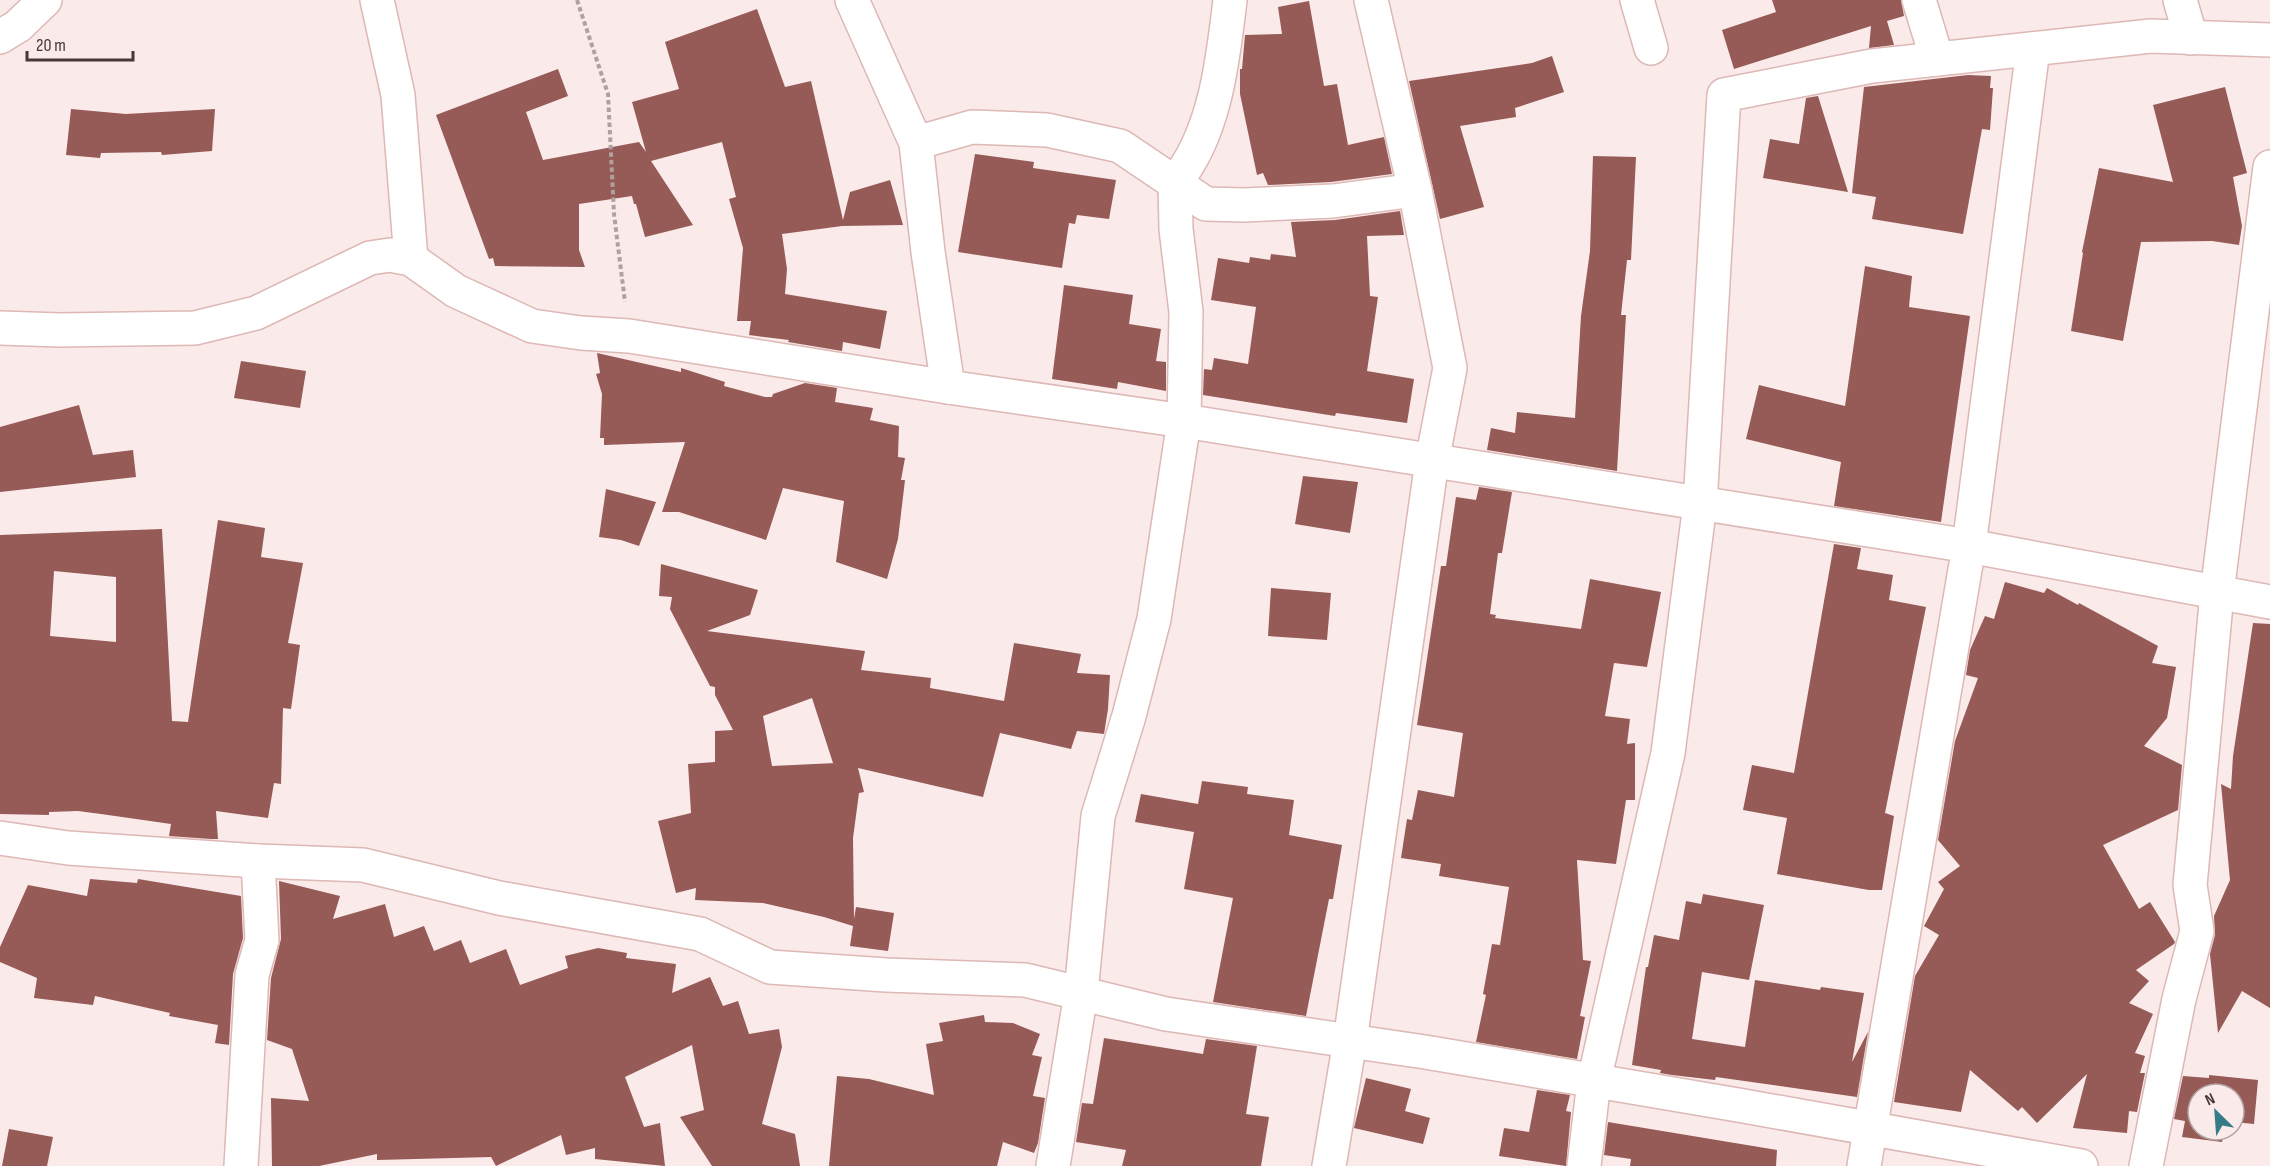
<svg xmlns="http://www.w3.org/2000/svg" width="2270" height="1166" font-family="'Sofia Sans Condensed',sans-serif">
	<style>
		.building { fill: #965a57; fill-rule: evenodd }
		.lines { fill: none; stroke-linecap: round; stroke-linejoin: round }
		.minor-casing { stroke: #ddb8b5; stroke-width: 36 }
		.path { stroke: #b0a1a0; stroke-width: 4; stroke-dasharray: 4.5 3; stroke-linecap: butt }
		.minor { stroke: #fff; stroke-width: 33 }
	</style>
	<rect width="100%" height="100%" fill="#faeae9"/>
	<g class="building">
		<path d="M1772,0h129l3,16 -17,5 7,24 -25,3 2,-22 -137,43 -12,-39 54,-18z"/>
		<path d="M1309,1l15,85 13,-2 11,61 36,-8 8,37 -61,8 -63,3 -5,-12 -6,2 -17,-81v-25h2l3,-34 37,-1 -4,-27z"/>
		<path d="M757,9l28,78 26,-6 32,139 7,-28 40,-12 13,45 -61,1 -60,8 5,35 -2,25 102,17 -7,38 -37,-7 -1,9 -54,-9 1,-2 -40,-5 2,-14h-14l6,-73 -14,-49 7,-2 -14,-55 -71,19 42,64 -48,12 -9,-33h-2l-2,-8 -53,8v46l6,17 -90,-1 -2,-8 -4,1 -53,-144 122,-46 10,27 -42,16 17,48 96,-18 7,10 -14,-50 47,-13 -14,-47z"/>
		<path d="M1552,56l12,36 -49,16 1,9 -56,9 24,81 -44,12 -31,-138 123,-18z"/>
		<path d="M1968,75l23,1 -1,12h3l-3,42 -8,-1 -19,105 -91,-15 4,-22 -24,-4 12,-106z"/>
		<path d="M2225,87l22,86 -14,4 9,49 -3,19 -27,-4 -71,1 -18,99 -52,-10 12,-78 -1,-1 17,-84 74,14 -20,-77z"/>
		<path d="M1818,96l30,96 -85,-14 7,-39 29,5 7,-46z"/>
		<path d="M71,109l55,5 89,-5 -3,42 -50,4 -1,-3 -60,1 -1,5 -34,-3z"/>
		<path d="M975,154l59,8 -1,6 83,12 -7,39 -32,-4 -2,9 -6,-1 -7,45 -104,-16z"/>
		<path d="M1593,156l43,1 -5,103h-4l-6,55h5l-9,156 -130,-21 4,-22 24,5 2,-21 58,6 6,-102 9,-65z"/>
		<path d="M1400,211l4,24 -37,1 3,60 8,1 -11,74 47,8 -7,44 -71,-10 -1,3 -132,-21 1,-26 8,1 2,-12 34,6 8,-57 -45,-7 7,-42 31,5 1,-6 20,3 1,-6 25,3 -5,-35 44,-2z"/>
		<path d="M1865,266l47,10 -3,31 61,9 -29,206 -107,-16 7,-44 -95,-23 13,-54 86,21z"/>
		<path d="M1064,285l69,10 -4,29 32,5 -5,32 10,1v29l-48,-9 -1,7 -65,-10z"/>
		<path d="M597,353l84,19v-4l44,14 -1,4 41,11h7l1,-3 32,-11 32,5 -2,14 38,6 -3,12 29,6 -1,31 7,1 -4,22h4l-7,59 -11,40 -51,-17 8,-61 -61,-13 -17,52 -87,-28h-17l23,-70 -81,3v-7h-4l2,-44 -6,-20 4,-1z"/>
		<path d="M241,361l65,10 -6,37 -66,-10z"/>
		<path d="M79,405l14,50 40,-5 3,27 -136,15v-65z"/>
		<path d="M1303,476l55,6 -8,51 -55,-9z"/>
		<path d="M1479,487l33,5 -10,61h-4l-8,61 6,1 -1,3 86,11 9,-50 71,13 -14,75 -33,-4 -9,53 25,3 -3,25 8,-1v57h-9l-10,64 -39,-4 6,100 8,1 -11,55 5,1 -8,42 -101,-17 10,-47 -3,-1 9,-50 8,1 9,-58 -70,-11 2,-12 -40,-6 6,-39 5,1 6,-30 36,7 9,-64 -46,-8 24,-159h5l10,-69 20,3z"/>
		<path d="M606,489l50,13 -17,44 -18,-6 -22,-3z"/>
		<path d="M218,520l47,8 -4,29 42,6 -15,80 12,2 -9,64 -8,-1 -2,76 -7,-1 -6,35 -52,-7 2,28h-7l-42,-3 2,-12 -70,-10 -23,-3 -29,1v3l-49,-1v-279l162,-6 10,192 16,1zM54,571l62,6v65l-66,-6z"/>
		<path d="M1834,544l27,4 -4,21 36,6 -4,25 37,7 -41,206 9,3 -12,74h-13l-92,-16 10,-56 -44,-8 9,-45 42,8z"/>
		<path d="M661,564l97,26 -8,25 -43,16 158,20 -4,19 70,8 -1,10 74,13 10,-58 67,11 -4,19 33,2 -2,34 -4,25 -27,-3 -6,18 -71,-16 -17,64 -125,-29 6,24 -5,1 -6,45 1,81 2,-12 38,6 -6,38 -38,-5 3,-20 -29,-9 -61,-14 -68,-3 1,-12 -20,5 -18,-72 33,-8 -3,-49 27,-2v-31l18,-1 -18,-35v-8l-5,-1 -40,-77 2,-12 -13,-1zM812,698l21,65h3l-64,3 -9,-50z"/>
		<path d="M2005,582l39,11 3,-5 31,17 1,-2 79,43 -6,17 24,4 -9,51 -23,28 38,19 -4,45 -75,35 36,64 11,-7 25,40 -1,2 -38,26 13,11 -20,22 24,11 -18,39 10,3 -5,17h5l-8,39 -8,-1 -2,22 -54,-5 14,-54 -50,49 -15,-16 -4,4 -48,-41 -9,42 -67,-10 21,-126 24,-41 -15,-9 20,-37 -6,-7 22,-16 -22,-26 17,-99 23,-63 -12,-3 4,-25 15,-34 9,3z"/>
		<path d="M1271,588l60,5 -4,47 -59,-4z"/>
		<path d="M2253,623l17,1v384l-28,-17 -24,42 -8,-79 5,-19 -1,-19 16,-36 -9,-96 10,5 2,-33z"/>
		<path d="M1202,781l46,6 -1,7 47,6 -5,35 53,10 -9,54h-4l-23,117 -93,-14 20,-104 -49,-9 10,-57 -59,-10 6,-28 57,10z"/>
		<path d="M90,879l47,4 1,-4 103,17 2,42 -10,36 -4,71 -14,-2 3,-18 -49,-9 1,-3 -75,-17 -2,9 -59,-7 3,-20 -37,-16v-15l28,-62 59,11z"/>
		<path d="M279,881l61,15 -7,23 52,-15 9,33 30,-11 10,25 27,-11 9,23 36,-14 14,36 48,-17 -3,-12 33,-8 29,5 -1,5 50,6 -4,29 38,-16 13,29 15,-5 11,33 30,-5 3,18 -20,77 33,10 5,32h-88l-32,-49 24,-7 -12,-65 -67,32 19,50 16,-4 5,43 -70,-7v-11l-29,7 -5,-20 -65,31 -5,-9 -114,3v-6l-58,12h-47l-1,-68 38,3 -17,-52 -25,-9 4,-62 10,-39z"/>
		<path d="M1703,894l61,11 -15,75 -47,-8 -10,67 53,8 10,-67 65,10 1,-3 43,6 -12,69 16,-30 -11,65 -141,-20 -1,3 -43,-5 -12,-2 1,-3 -29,-5 14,-98h2l6,-32 25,5 7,-39 15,3z"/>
		<path d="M984,1015l1,7 28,1 27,11 -8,21 10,2 -9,39 12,2 -7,45 -4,10 -31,-11 -6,24h-168l8,-90 32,3 65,16 -8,-51 17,-3 -4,-18z"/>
		<path d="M1104,1038l99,16 3,-15 51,7 -11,68 23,3 -8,49h-139l4,-16 -50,-8 6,-39 11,1z"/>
		<path d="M2209,1075l49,5 -4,44 -20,-2v-28h-36v36h26l-2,12 -40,-5 3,-16 -11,-2 9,-43 26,2z"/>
		<path d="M1366,1078l45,11 -6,22 25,7 -7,26 -69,-16z"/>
		<path d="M1537,1090l33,5 -4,16 5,1 -5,54 -67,-10 5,-28 25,4z"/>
		<path d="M1608,1122l169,28 -1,16h-146l1,-7 -27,-4z"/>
		<path d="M9,1129l44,8 -6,29h-45z"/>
	</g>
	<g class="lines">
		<g class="minor-casing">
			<g id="minor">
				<path d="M377,0l21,95 13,164"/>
				<path d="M852,0l64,143 12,109 20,135"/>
				<path d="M1637,0l14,48"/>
				<path d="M1919,0l18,59"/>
				<path d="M2180,0l11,38"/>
				<path d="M0,37l18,-11 27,-26"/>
				<path d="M916,143l56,-16 75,3 73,16 86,58 38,1 89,-4 82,-11 -44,-190"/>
				<path d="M0,328l60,2 135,-2 61,-15 114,-55 20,-3 21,4 45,32 76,35 49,7 48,3 319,51 236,34 2,-109 -10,-83 -1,-47c40,-47 48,-122 55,-182"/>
				<path d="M0,838l68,10 190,13 105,4 136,33 201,36 70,33 116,8 139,5 141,34 259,38 313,53 343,61"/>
				<path d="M241,1166l11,-191 10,-35 -4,-79"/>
				<path d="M1053,1166l28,-173 17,-177 31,-100 25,-97 30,-198 785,125 301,56"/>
				<path d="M1329,1166l21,-125 82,-580 18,-93 -35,-178"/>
				<path d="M1584,1166l10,-85 74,-328 32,-249 24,-409 148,-29 279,-30 119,4"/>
				<path d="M1864,1166l105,-620 64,-497"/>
				<path d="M2146,1166l33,-167 18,-68 -7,-46 27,-292 53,-426"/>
			</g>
		</g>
		<path class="path" d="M577,0l31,94 6,120 11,88"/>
		<use href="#minor" class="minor"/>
	</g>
	<g transform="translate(2216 1112) rotate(335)"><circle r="28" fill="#faeae9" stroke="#b2a3a2" stroke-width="1.5"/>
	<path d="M0-4.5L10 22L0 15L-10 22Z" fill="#367c88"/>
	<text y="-9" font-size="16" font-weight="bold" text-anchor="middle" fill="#473837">N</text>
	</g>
	<path d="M27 51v9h106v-9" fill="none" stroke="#473837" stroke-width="3"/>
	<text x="36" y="51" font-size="18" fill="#473837" stroke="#faeae9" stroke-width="4.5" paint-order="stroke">20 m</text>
</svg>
